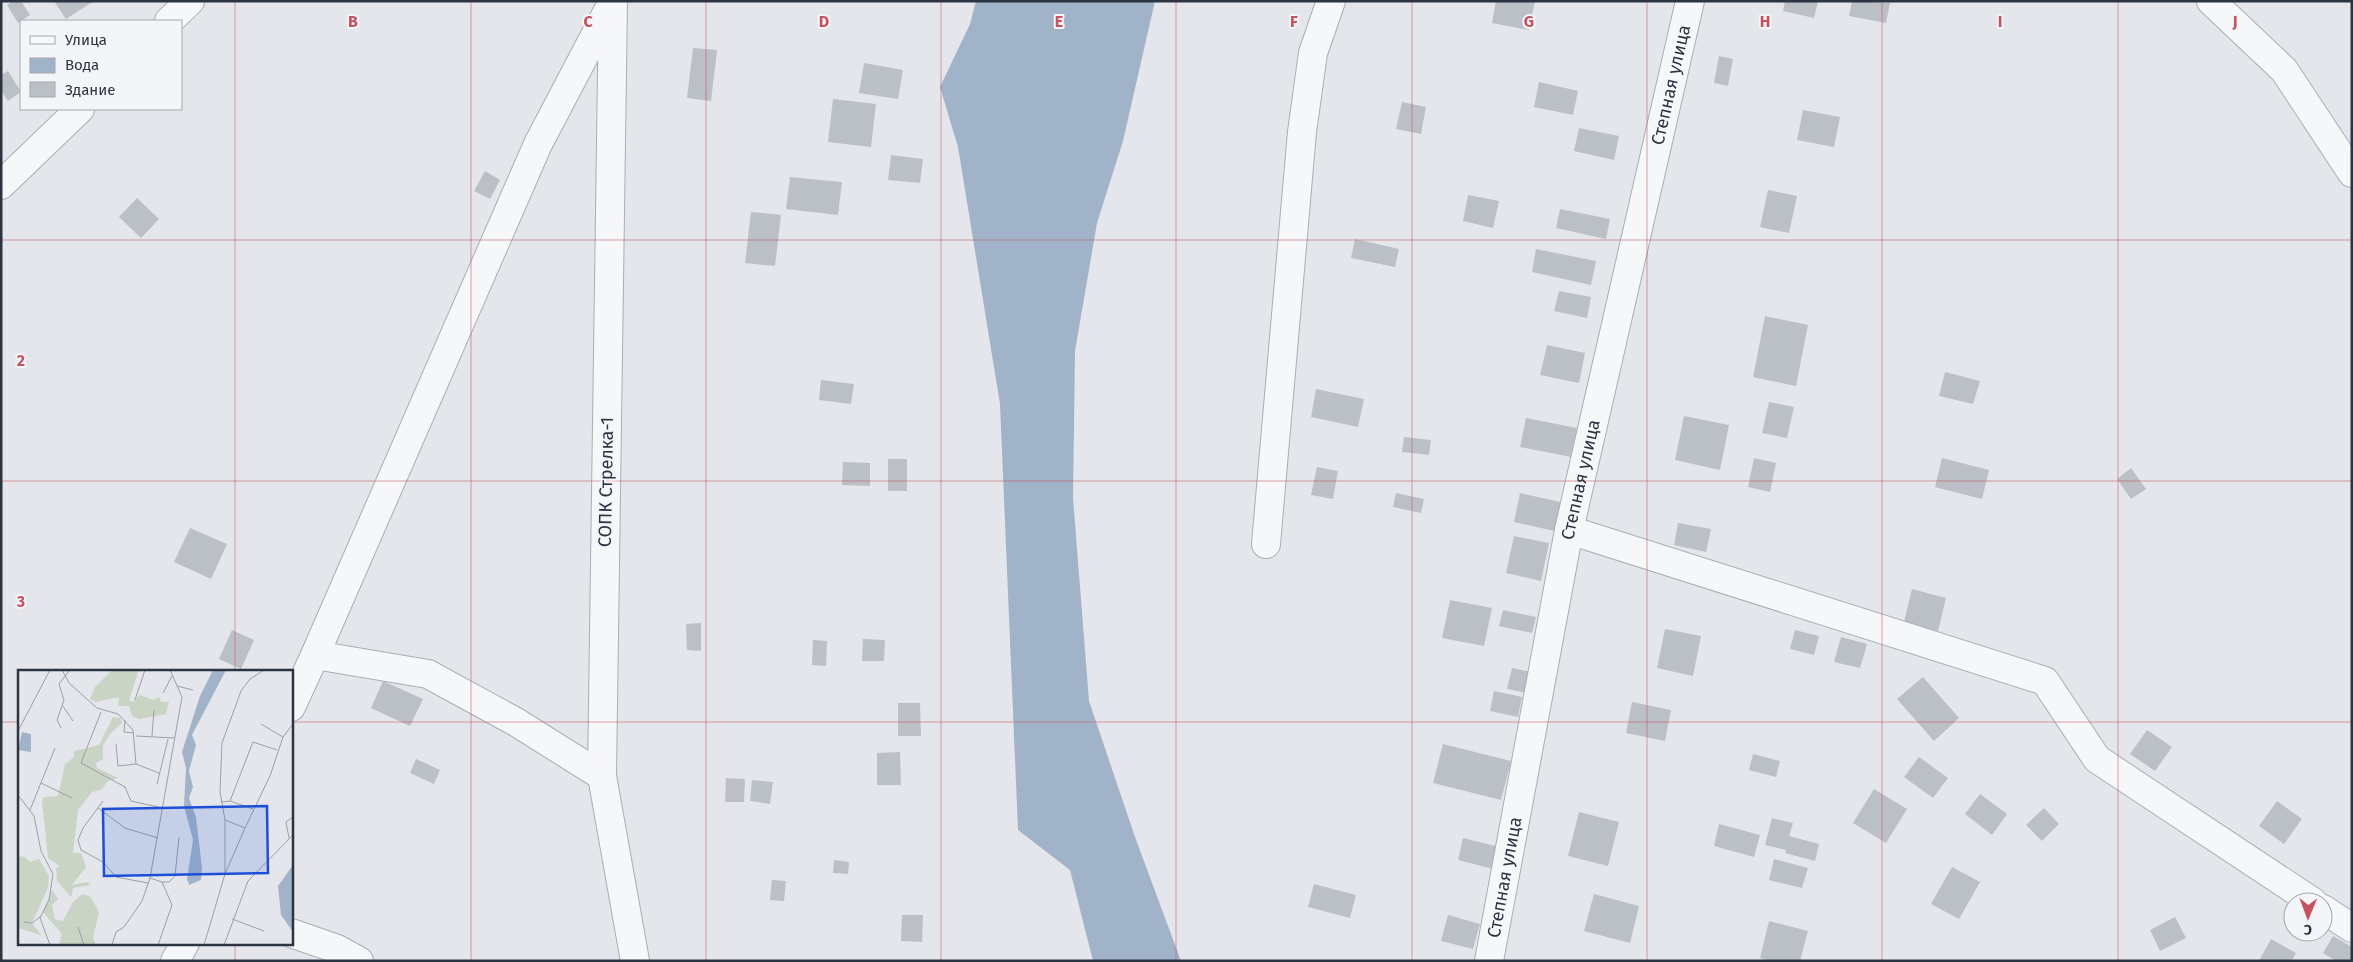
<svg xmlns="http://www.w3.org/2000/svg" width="2353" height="962" font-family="'Fira Sans',sans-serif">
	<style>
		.water { fill: #a1b3c8 }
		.building { fill: #bbc0c7 }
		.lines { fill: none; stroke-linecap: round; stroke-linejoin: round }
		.minor-casing { stroke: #a9adb5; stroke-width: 30 }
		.minor { stroke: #f6f7f9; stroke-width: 28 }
		.grid { fill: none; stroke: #c75260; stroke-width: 1; stroke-opacity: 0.55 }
		.labels { text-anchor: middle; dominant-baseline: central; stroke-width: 4; stroke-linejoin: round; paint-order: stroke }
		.street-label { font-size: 18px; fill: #2c3442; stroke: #f4f5f8 }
		.inset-road { fill: none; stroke: #9a9fa7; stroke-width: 1 }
		.view { fill: #1d4ed8; fill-opacity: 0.15; stroke: #1d4ed8; stroke-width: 2.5 }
		.inset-edge { fill: none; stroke: #2c3442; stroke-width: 2.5 }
		.grid-label { font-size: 16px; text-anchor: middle; font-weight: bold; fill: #c75260; stroke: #f4f5f8; stroke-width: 4; stroke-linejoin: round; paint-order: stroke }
	</style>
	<rect width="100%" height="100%" fill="#e4e6eb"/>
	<path class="water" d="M976,1h179l-32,140 -26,82 -22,128 -2,147 16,203 46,136 46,124h-88l-23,-91 -52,-40 -18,-426 -42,-257 -18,-60 30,-63z"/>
	<g class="building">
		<path d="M13,1h8l9,14 -12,8 -11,-18z"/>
		<path d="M54,1h40l-28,18z"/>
		<path d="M1496,1h39l-6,29 -37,-7z"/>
		<path d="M1785,1h33l-4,17 -31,-7z"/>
		<path d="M1852,1l38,2 -4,20 -37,-7z"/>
		<path d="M693,48l24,2 -6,51 -24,-3z"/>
		<path d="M1719,56l14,3 -5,27 -14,-3z"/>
		<path d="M864,63l39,7 -5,29 -39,-6z"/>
		<path d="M8,71l13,21 -13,9 -7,-11v-15z"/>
		<path d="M1539,82l39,9 -5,24 -39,-8z"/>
		<path d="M833,99l43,5 -5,43 -43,-5z"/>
		<path d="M1402,102l24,5 -5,27 -25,-5z"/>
		<path d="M1803,110l37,7 -6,30 -37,-7z"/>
		<path d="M1579,128l40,8 -5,24 -40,-9z"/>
		<path d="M891,155l32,4 -3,24 -32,-3z"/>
		<path d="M485,171l15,9 -10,19 -16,-8z"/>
		<path d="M790,177l52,5 -4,33 -52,-6z"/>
		<path d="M1768,190l29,6 -8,37 -29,-6z"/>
		<path d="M1468,195l31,6 -6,27 -30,-7z"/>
		<path d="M137,198l22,21 -18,19 -22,-21z"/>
		<path d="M1560,209l50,10 -4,20 -50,-11z"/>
		<path d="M751,212l30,3 -6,51 -30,-3z"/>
		<path d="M1355,239l44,10 -4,18 -44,-9z"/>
		<path d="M1536,249l60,12 -5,24 -59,-13z"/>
		<path d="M1559,291l32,6 -4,21 -33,-7z"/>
		<path d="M1765,316l43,9 -12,61 -43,-9z"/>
		<path d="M1547,345l38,8 -6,30 -39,-8z"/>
		<path d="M1945,372l35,9 -7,23 -34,-8z"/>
		<path d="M821,380l33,4 -3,20 -32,-4z"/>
		<path d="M1316,389l48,10 -6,28 -47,-10z"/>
		<path d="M1769,402l25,5 -7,31 -25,-5z"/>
		<path d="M1684,416l45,9 -9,45 -45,-10z"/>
		<path d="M1526,418l51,10 -6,29 -51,-10z"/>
		<path d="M1404,437l27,3 -2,15 -27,-3z"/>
		<path d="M1754,458l22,5 -6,29 -22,-5z"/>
		<path d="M1942,458l47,12 -7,29 -47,-12z"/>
		<rect x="888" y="459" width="19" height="32"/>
		<path d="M843,462l27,1v23l-28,-1z"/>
		<path d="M1317,467l21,4 -5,28 -22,-4z"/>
		<path d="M2131,468l15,21 -15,10 -14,-20z"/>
		<path d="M1396,493l28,6 -3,14 -28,-6z"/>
		<path d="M1520,493l45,10 -6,29 -45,-10z"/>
		<path d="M1678,523l33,6 -5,23 -32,-7z"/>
		<path d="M190,528l37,16 -16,35 -37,-17z"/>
		<path d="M1514,536l35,7 -8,38 -35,-8z"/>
		<path d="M1912,589l34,9 -8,33 -34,-9z"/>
		<path d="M1450,600l42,8 -8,38 -42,-8z"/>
		<path d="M1503,610l33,7 -4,16 -33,-7z"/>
		<path d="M701,623v28l-14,-1 -1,-26z"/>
		<path d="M1665,629l36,7 -8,40 -36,-8z"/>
		<path d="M232,630l22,10 -13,29 -22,-10z"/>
		<path d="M1795,630l24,6 -5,19 -24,-6z"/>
		<path d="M1841,637l26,7 -7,24 -26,-6z"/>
		<path d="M863,639l22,1 -1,21h-22z"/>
		<path d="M813,640l14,1 -1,25 -14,-1z"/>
		<path d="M1512,668l24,5 -4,21 -25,-5z"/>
		<path d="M1923,677l36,41 -25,23 -37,-42z"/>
		<path d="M383,681l40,18 -13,27 -39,-18z"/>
		<path d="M1494,691l28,6 -4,20 -28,-6z"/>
		<path d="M1632,702l39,8 -6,31 -39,-8z"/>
		<path d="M898,703h22l1,33h-23z"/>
		<path d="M2147,730l25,17 -17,24 -25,-17z"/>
		<path d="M1443,744l68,17 -10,39 -68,-17z"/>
		<path d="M900,752l1,33h-24v-32z"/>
		<path d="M1753,754l27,7 -4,16 -27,-7z"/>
		<path d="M1919,757l29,21 -15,20 -29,-21z"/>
		<path d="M416,759l24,11 -6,14 -24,-11z"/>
		<path d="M726,778l19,1 -1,23h-19z"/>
		<path d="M752,780l21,2 -3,22 -20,-3z"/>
		<path d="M1874,789l33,20 -21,34 -33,-20z"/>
		<path d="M1980,794l27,20 -15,21 -27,-21z"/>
		<path d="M2277,801l25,18 -18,25 -25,-18z"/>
		<path d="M2044,808l15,16 -17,17 -16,-16z"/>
		<path d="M1579,812l40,10 -11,44 -40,-10z"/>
		<path d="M1772,818l21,5 -4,13 30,8 -4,17 -30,-8 1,-3 -21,-5z"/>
		<path d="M1719,824l41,11 -6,22 -40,-11z"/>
		<path d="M1463,838l40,10 -6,22 -39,-10z"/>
		<path d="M1774,859l34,9 -6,20 -33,-8z"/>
		<path d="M834,860l15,2 -1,12 -15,-1z"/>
		<path d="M1952,867l28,15 -21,37 -28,-15z"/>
		<path d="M772,880l14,1 -2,20 -14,-1z"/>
		<path d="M1314,884l42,11 -6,23 -42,-11z"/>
		<path d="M1594,894l45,12 -9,37 -46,-12z"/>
		<path d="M902,915h21l-1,27 -21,-1z"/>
		<path d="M1448,915l32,9 -7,25 -32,-8z"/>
		<path d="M2175,917l11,21 -26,13 -10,-21z"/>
		<path d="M1769,921l39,10 -8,30h-29l-11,-3z"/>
		<path d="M2333,936l19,11v14h-16l-13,-8z"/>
		<path d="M2271,939l25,14 -4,8h-33z"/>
	</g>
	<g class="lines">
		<g class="minor-casing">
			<g id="minor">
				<path d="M613,1l-11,775 33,185"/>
				<path d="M2211,1l73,69 68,103"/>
				<path d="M169,21l21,-20"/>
				<path d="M1,185l79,-76"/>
				<path d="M1569,530l476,151 52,78 216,143"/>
				<path d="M1266,544l36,-412 11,-79 18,-52"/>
				<path d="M315,655l223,-511 73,-139"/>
				<path d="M291,707l24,-52 113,19 88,48 86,54"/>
				<path d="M2323,909l29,19"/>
				<path d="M291,933l46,16 22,12"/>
				<path d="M175,961l10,-18"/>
				<path id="s1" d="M1489,961l80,-431 121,-529"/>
			</g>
		</g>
		<use href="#minor" class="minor"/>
	</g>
	<path class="grid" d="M235,1v670M471,1v960M706,1v960M941,1v960M1176,1v960M1412,1v960M1647,1v960M1882,1v960M2118,1v960M1,240h2351M1,481h2351M1,722h18M291,722h2061M235,943v18"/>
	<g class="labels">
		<g class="street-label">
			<text stroke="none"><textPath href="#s1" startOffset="895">Степная улица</textPath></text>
			<text stroke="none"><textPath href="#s1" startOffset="490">Степная улица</textPath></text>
			<text transform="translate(606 482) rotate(-89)">СОПК Стрелка-1</text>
			<text stroke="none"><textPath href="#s1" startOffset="85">Степная улица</textPath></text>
		</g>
	</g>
	<g transform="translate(18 670)">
		<rect width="275" height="275" fill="#e4e6eb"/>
		<path d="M121,0l-10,30 4,2 7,-7 13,5 6,-3 2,5h8l-3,12 -27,5 -7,-3 -3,-10h-11l1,-9 -23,5 -6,-3 5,-12 16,-16zM95,47l7,1 2,5 -11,10 -8,12v14l-7,4 1,5 21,10 -10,3 -7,9 -9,2 -14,18 -5,43h8l5,14 -14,18 15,-3 4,3 -18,3 -2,9 -14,-16 -1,-13 4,-2 -12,-8 -6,-57 2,-4 14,-1 7,-32 9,-7v-6l25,-6zM0,186l7,1 5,5 9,-3 10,17 -1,12 -16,35 9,12 -23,-7zM34,220l6,9 -6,6 3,14 8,2 10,-19 9,-8 8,2 9,16 -6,26 3,7h-37l3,-11 -19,-22z" fill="#c9d4c5"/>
		<path d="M195,0h13l-34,65 4,10 -7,26 4,16 -4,11 7,19 6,51 -1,12 -12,5 -2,-6 6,-39 -9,-34 2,-38 -4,-16 18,-56zM4,62l9,2v18l-13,-2zM275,195v67l-12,-17 -3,-29z" fill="#a1b3c8"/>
		<path class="inset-road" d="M44,0l7,13 28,25 21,6 15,16 3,34M159,16l16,4M145,23l9,-17M117,30l10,-30M45,36l10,15M83,42l-20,51 44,24 6,14 32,7M107,50l-1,12 10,1M243,54l22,13M43,58l-4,-8 7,-20 -5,-16 11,-14M0,61l32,-61M118,66l39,2M134,66l2,-26M98,74l2,22 18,-2M118,94l23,9M23,113l31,15M139,114l11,-45M0,125l16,21 7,35 12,23 -4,26 -9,18 10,27M85,131l-20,27 -5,12 3,10 22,12 13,15 32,6M212,131l23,8M203,132l9,-1 23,-59 24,8M80,138l27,20 33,10M12,140l25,-62M207,150l20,8 25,-52 13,-39 10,-13M271,168l-3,-16 7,-5M207,204v-54l-5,-28 2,-49 19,-52 9,-12 14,-9M132,208l12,4 10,23 -14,40M144,212h7l6,-6 4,-39M214,249l32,12M6,252l8,1 9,-7M60,257l6,18M94,275l4,-13 8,-5 18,-26 8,-23 32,-181 -12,-27M186,275l21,-71 20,-46M206,275l24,-64 45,-46"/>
		<path class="view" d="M249,136l1,67 -164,3 -1,-67z"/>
		<rect width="275" height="275" class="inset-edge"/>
	</g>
	<g class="grid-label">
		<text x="353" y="27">B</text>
		<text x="588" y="27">C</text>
		<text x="824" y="27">D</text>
		<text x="1059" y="27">E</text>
		<text x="1294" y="27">F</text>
		<text x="1529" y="27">G</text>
		<text x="1765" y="27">H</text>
		<text x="2000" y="27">I</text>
		<text x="2235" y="27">J</text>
		<text x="21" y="366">2</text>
		<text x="21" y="607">3</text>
	</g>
	<rect width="2353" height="962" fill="none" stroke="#2c3442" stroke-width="5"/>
	<rect x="20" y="20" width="162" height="90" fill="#f4f5f8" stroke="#a4a8af"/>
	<rect x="30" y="36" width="25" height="8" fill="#f6f7f9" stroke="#a4a8af"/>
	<text x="65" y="45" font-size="15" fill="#2c3442">Улица</text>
	<rect x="30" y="58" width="25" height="15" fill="#a1b3c8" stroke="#a4a8af"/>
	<text x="65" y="70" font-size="15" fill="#2c3442">Вода</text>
	<rect x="30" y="82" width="25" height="15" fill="#bbc0c7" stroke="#a4a8af"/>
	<text x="65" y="95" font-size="15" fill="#2c3442">Здание</text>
	<g transform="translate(2308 917) rotate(181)"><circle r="24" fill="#f4f5f8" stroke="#a4a8af"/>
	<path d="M0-4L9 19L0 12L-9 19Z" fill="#c75260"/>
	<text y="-8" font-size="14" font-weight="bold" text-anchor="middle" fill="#2c3442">С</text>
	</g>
</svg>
